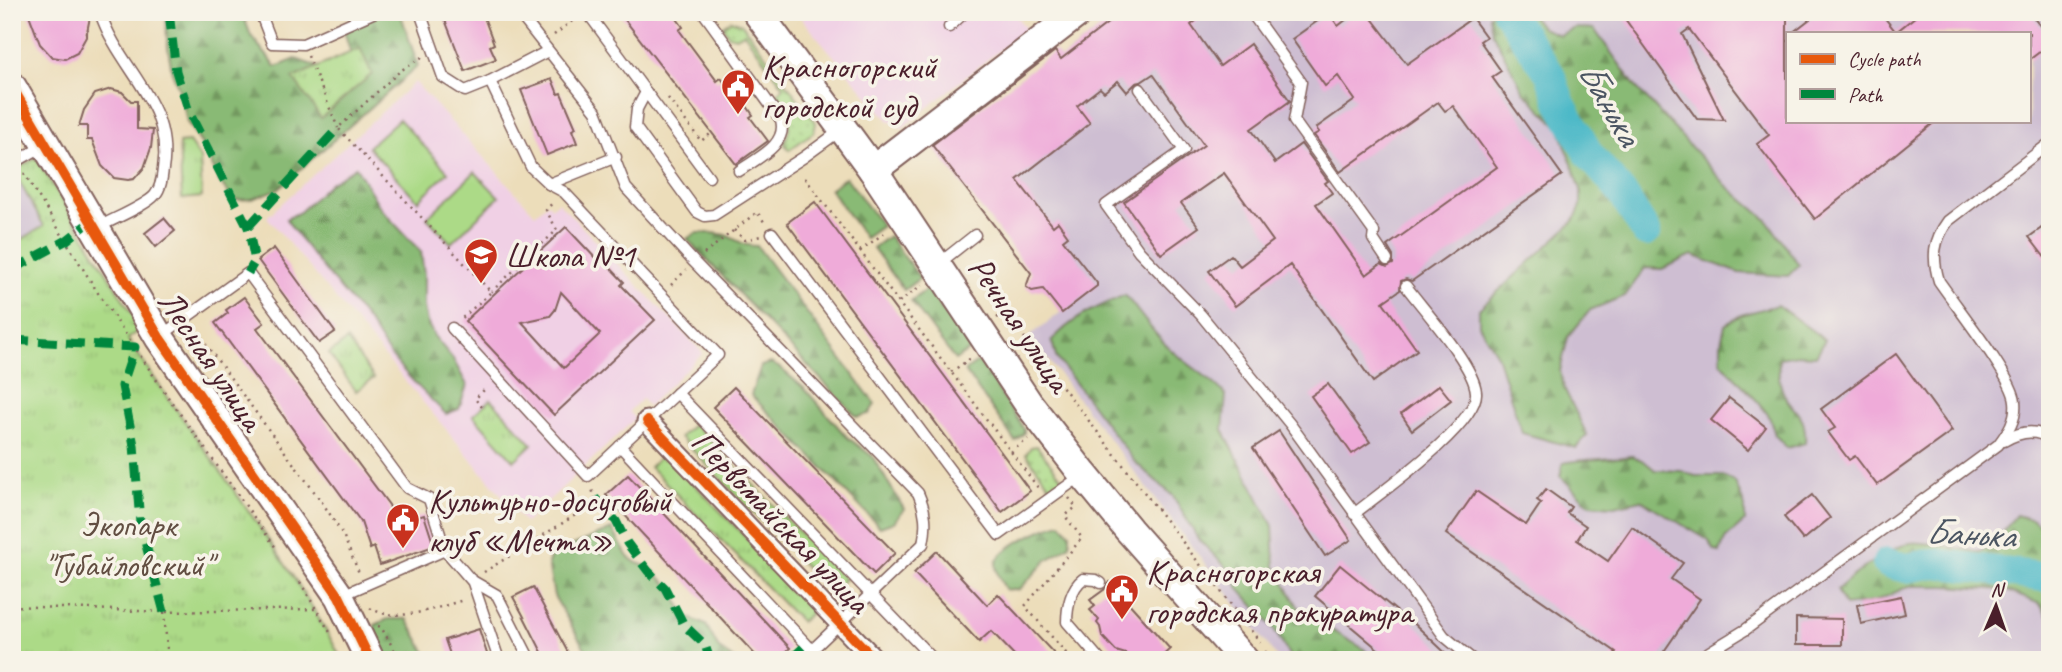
<svg xmlns="http://www.w3.org/2000/svg" width="2062" height="672" font-family="Caveat,sans-serif">
	<style>
		.built { fill: #f0d0e5 }
		.industrial { fill: #cebed2; fill-rule: evenodd }
		.grass { fill: url(#grass-dots); stroke: #7b7c59; stroke-width: 2 }
		.forest { fill: url(#forest-firs); stroke: #6a6c50; stroke-width: 2 }
		.park { fill: url(#park-tufts); stroke: #7b7c59; stroke-width: 2 }
		.garden { fill: #acda87; stroke: #7b7c59; stroke-width: 2 }
		.lines { fill: none; stroke-linecap: round; stroke-linejoin: round }
		.river { stroke: #4db9c8; stroke-width: 30 }
		.building { fill: #efabd9; fill-rule: evenodd }
		.lane-casing { stroke: #83625d; stroke-width: 13 }
		.street-casing { stroke: #83625d; stroke-width: 23 }
		.secondary-casing { stroke: #83625d; stroke-width: 32 }
		.path { stroke: #83625d; stroke-width: 2.5; stroke-dasharray: 2 5; stroke-linecap: butt }
		.lane { stroke: #fff; stroke-width: 10 }
		.street { stroke: #fff; stroke-width: 19 }
		.secondary { stroke: #fff; stroke-width: 28 }
		.quiet { stroke: #00873e; stroke-width: 9; stroke-dasharray: 18 9; stroke-linecap: butt }
		.cycleway-casing { stroke: #f7f3e8; stroke-width: 15 }
		.cycleway { stroke: #e8590c; stroke-width: 10 }
		.labels { text-anchor: middle; dominant-baseline: central; stroke-width: 7; stroke-linejoin: round; paint-order: stroke }
		.poi-label { font-size: 35px; fill: #4a1f2b; stroke: #f7f3e8; text-anchor: start }
		.street-label { font-size: 35px; fill: #4a1f2b; stroke: #f7f3e8 }
		.park-label { font-size: 35px; fill: #624e42; stroke: #f7f3e8 }
		.water-label { font-size: 37px; font-style: italic; fill: #4b5562; stroke: #f7f3e8 }
	</style>
	<defs>
		<pattern id="grass-dots" width="8" height="8" patternUnits="userSpaceOnUse" patternTransform="scale(1.75)"><rect width="8" height="8" fill="#acda87"/><path d="M2 2h.1M6 6h.1" fill="none" stroke="#96bb75" stroke-width="1.8" stroke-linecap="round"/></pattern>
		<pattern id="forest-firs" width="22" height="20" patternUnits="userSpaceOnUse" patternTransform="scale(1.75)"><rect width="22" height="20" fill="#89ba74"/><path d="M5 1l3.5 6h-7zM16 11l3.5 6h-7z" fill="#72975f"/></pattern>
		<pattern id="park-tufts" width="24" height="20" patternUnits="userSpaceOnUse" patternTransform="scale(1.75)"><rect width="24" height="20" fill="#acda87"/><path d="M3 7l-1-3M5 7V3M7 7l1-3M15 17l-1-3M17 17v-4M19 17l1-3" fill="none" stroke="#96bb75"/></pattern>
	</defs>
	<rect width="100%" height="100%" fill="#f7f3e8"/>
	<filter id="ink" filterUnits="userSpaceOnUse"><feTurbulence type="fractalNoise" baseFrequency=".0143" numOctaves="2"/><feDisplacementMap in="SourceGraphic" scale="14" xChannelSelector="R" yChannelSelector="G"/><feConvolveMatrix kernelMatrix="1 2 1 2 8 2 1 2 1" color-interpolation-filters="sRGB"/></filter>
	<filter id="wash" filterUnits="userSpaceOnUse"><feTurbulence type="fractalNoise" baseFrequency=".00686" numOctaves="4" result="noise"/><feDisplacementMap in="SourceGraphic" scale="28" xChannelSelector="R" yChannelSelector="G"/><feGaussianBlur stdDeviation="1.57" result="paint"/><feColorMatrix in="noise" values="0 0 0 0 0 0 0 0 0 0 0 0 0 0 0 0 0 1.4 0 .05"/><feComposite in="paint" operator="in"/></filter>
	<g filter="url(#wash)">
		<rect width="100%" height="100%" fill="#ecddba"/>
		<g class="built">
			<path d="M796,12h217l13,17 -124,99 -13,-7z"/>
			<path d="M415,82l120,132 13,-11 4,4 6,-5 145,151 -55,53 -6,-7 -13,12 6,8 -110,104 -258,-306z"/>
		</g>
		<g class="industrial">
			<path d="M1122,12h928v648h-771l-249,-324 31,-24 -20,-26 -7,5 -6,-3 -1,-6 6,-6 -101,-131 123,-94 6,7zM1787,33h242v88h-242z"/>
			<path d="M18,179l26,47 -32,19v-63z"/>
		</g>
		<g class="grass">
			<path d="M731,20l11,4 74,99 -2,9 -25,18 -5,-7c15,-28 -6,-29 -7,-49l7,-7 -40,-54 -8,4 -8,-2 -5,-9z"/>
			<path d="M1037,446l27,35 -11,9 -27,-36 5,-7z"/>
		</g>
		<g class="forest">
			<path d="M166,12h76l9,24 25,31 20,-8 33,12 25,-7 -10,-34 39,-18h17l18,54 -140,123 -26,10 -18,1 -15,-19 -13,-30 -19,-29 -5,-25 -10,-25 -5,-30z"/>
			<path d="M1492,12h37l13,16 17,7 16,-7 19,1 42,58 90,98 41,35 32,45 -11,11 -49,-3 -47,-18 -30,14 -17,-1 -20,28 -35,14 -22,27 -8,34 4,17 23,47 -11,13 -54,-15 -25,-78 -18,-30v-16l94,-87 8,-16v-16l-22,-63 -35,-35 -32,-60 -3,-17z"/>
			<path d="M356,167l25,42 40,43 3,22v33l3,15 7,14 19,23 14,26 -8,24 -13,5c-20,-19 -42,-41 -59,-63 -8,-12 -15,-25 -24,-36 -27,-31 -54,-62 -77,-96l14,-7 30,-29z"/>
			<path d="M846,177l36,49 -17,12 -35,-49z"/>
			<path d="M696,233c10,0 20,-1 29,2 14,5 16,11 32,11l118,158 -6,10 -12,3 -170,-178z"/>
			<path d="M889,236l31,42 -16,12 -31,-42z"/>
			<path d="M927,289l44,60 -16,11 -44,-59z"/>
			<path d="M1125,295c15,18 29,39 46,55 18,16 39,27 55,45l-3,35 50,96 2,40 26,46 63,37 8,11h-80l-20,-34 -33,-37 -6,-15 -35,-35 -25,-43 -38,-34 -79,-105 -4,-16c19,-23 46,-34 73,-46z"/>
			<path d="M1777,305l48,35 -9,16 -18,-1 -19,3c-1,12 -1,23 4,34 10,23 24,19 22,51l-18,5 -12,-13 -6,-19 -11,-14 -37,-40v-19l4,-18 16,-10z"/>
			<path d="M979,361l45,68v4l-9,8 -50,-70z"/>
			<path d="M771,363l9,5 24,20 43,49 25,19 32,53 -10,13 -14,5 -129,-132 10,-29z"/>
			<path d="M1632,456l12,5 11,9 26,1 14,5h28l12,6 10,25v14l-20,18 -5,13 -5,-1 -7,-11 -67,-40 -26,6 -26,-2 -29,-28 3,-13c23,-5 46,-3 69,-7z"/>
			<path d="M2016,515l17,5 17,16v84l-10,-16 -35,-14 -59,-4h-37l-35,16 -29,4 -8,-16c15,-15 53,-42 73,-47 12,-3 55,7 70,9l15,-10z"/>
			<path d="M1061,523l9,10v12l-24,16 -27,29h-13c-4,-7 -11,-17 -10,-26 3,-17 50,-37 65,-41z"/>
			<path d="M612,529l16,28 9,6 12,4 17,16 21,34 19,8 13,24 16,11h-148v-8l-33,-56 -6,-33 7,-15 19,-3z"/>
			<path d="M388,619h19l23,41h-47l-8,-21v-14z"/>
		</g>
		<g class="park">
			<path d="M360,48l12,26 -51,44 -28,-40z"/>
			<path d="M189,142l11,16 2,39 -20,2 -3,-56z"/>
			<path d="M36,158l105,170 -13,11c70,107 154,207 214,321h-330v-415l32,-19 -26,-47 2,-12z"/>
			<path d="M347,340l27,38 -18,13 -27,-37z"/>
			<path d="M491,399l41,45 -18,17 -41,-46z"/>
			<path d="M694,424l151,155 -14,14 -151,-156z"/>
			<path d="M664,453l151,156 -14,13 -151,-155z"/>
		</g>
		<g class="garden">
			<path d="M399,119l49,53 -30,29 -50,-54z"/>
			<path d="M475,172l24,25 -48,46 -24,-25z"/>
		</g>
		<g class="lines">
			<g class="river">
				<path d="M1507,12l43,62 11,30 28,50 33,39 24,39"/>
				<path d="M1887,563l19,5 29,-5 115,15"/>
			</g>
		</g>
		<g id="blocks">
			<g class="building">
				<path d="M28,12h63l-5,25 -9,16 -12,6 -13,-2 -12,-13z"/>
				<path d="M442,12h40l12,32 -4,2 6,13 -31,12z"/>
				<path d="M619,12h53l11,15 -4,3 38,51 4,-3 18,24 3,-3 11,16 -3,2 18,24 -32,23z"/>
				<path d="M1122,12h85l-16,13 29,41 30,-22 40,57 -39,28 24,34 26,-19 27,37 -3,2 7,10 -16,11 50,71 15,-11 6,3 6,-3v-8l-6,-10 110,-79 -44,-61 -8,5 -7,-9 -98,70 -26,-37 5,-3 -3,-4 39,-28 -17,-24 -13,10 -33,-47 37,-26 9,13 18,-14h11l40,52 65,-46 14,19 -6,4 21,30 -9,6 70,98 -150,106 -6,-2 -5,2 -1,9 -17,12 34,48 -44,32 -83,-117 -55,41 -26,-35 22,-16 9,11 33,-25 -49,-68 -43,30 18,24 -38,27 -37,-52 80,-57 -51,-71 -12,8 -5,1 -9,9 -9,-11 -14,11 -4,-4 -23,18 13,17 -73,57 36,46 5,-4 10,14 -5,4 34,43v3l-35,27 -19,-24 -11,2 -6,-4 5,-14 -99,-128 123,-94 6,8z"/>
				<path d="M1620,12h164l3,4v105h149l-121,98 -58,-75 12,-9 -80,-106 -7,5 42,86 -27,-1z"/>
				<path d="M1819,12h61l16,20 25,-20h108l21,26v6l-21,16v-27h-237z"/>
				<path d="M552,79l6,15 3,-1 15,35 -4,2 5,13 -30,12 -26,-65z"/>
				<path d="M111,89l11,3 9,9h6v28l16,1 -2,18 -7,20 -10,11 -6,1 -14,-2 -12,-12 -10,-26h-5v-14h-8l5,-16 11,-16z"/>
				<path d="M815,202l215,289 -28,21 -215,-289z"/>
				<path d="M164,218l11,13 -19,16 -11,-14z"/>
				<path d="M2050,222v42l-21,-27z"/>
				<path d="M566,227l33,35 3,-3 22,23 -3,3 34,35 -101,95 -89,-94zM561,292l39,42 -36,34 -42,-46 28,-6 5,-6z"/>
				<path d="M274,248l61,84 -16,11 -61,-83z"/>
				<path d="M244,297l20,26 -7,5 132,177 7,19 28,-9 10,31 -54,19 -6,-18 -4,2 -9,-27 -146,-199 13,-10 -2,-3z"/>
				<path d="M1896,354l56,77 -75,54 -22,-29 -6,4 -21,-28 7,-4 -14,-19z"/>
				<path d="M1328,384l42,58 -18,12 -41,-58z"/>
				<path d="M1439,385l12,15 -39,30 -11,-16z"/>
				<path d="M734,387l161,166 -21,21 -161,-167z"/>
				<path d="M1729,398l37,29 -18,23 -37,-30z"/>
				<path d="M1279,431l72,109 -26,16 -72,-108z"/>
				<path d="M628,475l162,173 -12,12h-18l-154,-165z"/>
				<path d="M1546,489l25,18 -4,6 19,13 -9,14 31,21 24,-34 51,36 -12,16 29,20 -42,61h-48l6,-8 -170,-118 30,-43 50,34 15,-22 -4,-3z"/>
				<path d="M1812,495l18,23 -27,22 -19,-23z"/>
				<path d="M937,551l50,54 11,-11 62,66h-41l-28,-29 -12,11 -65,-69z"/>
				<path d="M1340,565l64,52 1,-2 48,45h-62l-76,-64z"/>
				<path d="M1110,582l60,67 -12,11h-27l-5,-6 -10,-3 -14,-15 -2,-9 -3,-4 2,-3 -9,-10 5,-4 -5,-6 15,-11z"/>
				<path d="M533,587l39,73h-26l-24,-47 -9,-16z"/>
				<path d="M1901,596l4,18 -44,10 -4,-19z"/>
				<path d="M1796,618l46,1v26h-46z"/>
				<path d="M479,629l10,31h-37l-7,-20z"/>
			</g>
		</g>
	</g>
	<g filter="url(#ink)">
		<use href="#blocks" fill-opacity="0" stroke="#83625d" stroke-width="2"/>
		<g class="lines">
			<g class="lane-casing">
				<g id="lane">
					<path d="M260,12l12,31 31,1 72,-32"/>
					<path d="M420,12l23,65 22,14 25,-10"/>
					<path d="M518,12l78,99 30,77 68,74 224,231c8,18 9,32 5,51l-111,106 -192,-204"/>
					<path d="M587,12l122,165"/>
					<path d="M703,12l78,108c7,25 -24,38 -42,51"/>
					<path d="M1251,12l50,70 -7,39 80,111 -1,7 14,21"/>
					<path d="M949,27l16,-15"/>
					<path d="M1140,89l44,61 -78,55 33,46 62,64 89,109 154,212 29,24"/>
					<path d="M646,92l-9,17 -2,18 62,85 8,4 9,-1 90,-58 37,-27"/>
					<path d="M12,164l33,-19"/>
					<path d="M549,184l67,-27"/>
					<path d="M99,227c14,-8 48,-22 56,-32 6,-7 7,-17 8,-26 11,-66 -45,-100 -63,-157"/>
					<path d="M772,233l227,302 82,-59"/>
					<path d="M937,265l38,-30"/>
					<path d="M452,328l136,148 130,-121 -154,-163 -15,-8 -18,-17 -41,-86 58,-30"/>
					<path d="M162,335l86,-62 159,215 22,11 16,51"/>
					<path d="M677,393l257,267"/>
					<path d="M2004,441c15,-9 31,-13 46,-2"/>
					<path d="M1354,514c26,-21 125,-90 122,-122 -2,-27 -53,-83 -70,-106"/>
					<path d="M472,580l27,80"/>
					<path d="M340,596l105,-46 26,30 26,15 33,65"/>
					<path d="M812,650l9,10"/>
					<path d="M1100,660l-33,-38c0,-15 4,-34 16,-43l13,1 5,3"/>
					<path d="M1700,660l9,-8 36,-22 253,-185c10,-13 19,-26 17,-44 -2,-24 -60,-96 -76,-120 -7,-23 -6,-40 9,-60l102,-78"/>
				</g>
			</g>
			<g class="street-casing">
				<path id="street" d="M647,421l228,239"/>
			</g>
			<g class="secondary-casing">
				<g id="secondary">
					<path d="M757,12l116,158 155,233 55,71 46,56 115,130"/>
					<path d="M12,87l147,250 180,259 31,64"/>
					<path d="M873,170l206,-158"/>
				</g>
			</g>
			<g class="path">
				<path d="M554,35l22,-17"/>
				<path d="M308,56l30,72"/>
				<path d="M422,57l-22,14 -62,57 153,164 -30,27"/>
				<path d="M668,98l33,43 12,-9"/>
				<path d="M24,173l74,120 70,104 108,151"/>
				<path d="M805,178l234,311"/>
				<path d="M734,230l11,10 16,-4"/>
				<path d="M860,251l28,-21"/>
				<path d="M704,254l53,-42 8,11"/>
				<path d="M671,285l15,-15"/>
				<path d="M491,292l66,-62 -11,-20 8,-9"/>
				<path d="M899,302l23,-17"/>
				<path d="M997,318l7,-5"/>
				<path d="M193,327l131,178 19,30 16,38"/>
				<path d="M1024,337l236,305"/>
				<path d="M951,372l20,-14"/>
				<path d="M482,407l-7,-8 12,-12"/>
				<path d="M1011,452l17,-13"/>
				<path d="M1069,498l7,9 -11,9 17,22 -57,68 47,54"/>
				<path d="M484,572l106,-66 5,-8 -3,-9"/>
				<path d="M300,582l31,52"/>
				<path d="M12,606l152,6 153,-3"/>
				<path d="M370,608c27,16 65,0 94,-8"/>
				<path d="M164,612l4,48"/>
				<path d="M378,626l3,1 19,33"/>
				<path d="M1265,651l5,9"/>
				<path d="M834,654l5,6"/>
			</g>
			<use href="#lane" class="lane"/>
			<use href="#street" class="street"/>
			<use href="#secondary" class="secondary"/>
			<g class="quiet">
				<path d="M169,12l7,59 13,41 59,115 7,34 -7,12"/>
				<path d="M248,227l90,-99"/>
				<path d="M12,270l55,-30 24,-19"/>
				<path d="M12,340l123,7 -13,39 12,59 6,78 24,89"/>
				<path d="M595,498l21,23 11,22 21,28 17,17 19,37 21,20 5,15"/>
				<path d="M790,660l17,-16"/>
			</g>
			<g class="cycleway-casing">
				<g id="cycleway">
					<path d="M12,87l147,250 180,259 31,64"/>
					<path d="M647,421l228,239"/>
				</g>
			</g>
			<use href="#cycleway" class="cycleway"/>
		</g>
	</g>
	<defs>
		<g id="civic-pin" transform="scale(1.75)"><path d="M0 17L-7.5 6A9.5 9.5 0 1 1 7.5 6Z" fill="#c8321e" stroke="#f7f3e8"/><path d="M-.6-6.5H3V-4.5H.6V-3L4-1V1h2V6H-6V1h2V-1L-.6-3ZM-1.2 2.5V6h2.4V2.5Z" fill="#fff"/></g>
		<g id="school-pin" transform="scale(1.75)"><path d="M0 17L-7.5 6A9.5 9.5 0 1 1 7.5 6Z" fill="#c8321e" stroke="#f7f3e8"/><path d="M0-5L7-2L0 1L-7-2ZM-4 1L0 2.5L4 1V4Q0 6-4 4Z" fill="#fff"/></g>
	</defs>
	<g fill-rule="evenodd">
		<use href="#civic-pin" x="738" y="86"/>
		<use href="#school-pin" x="481" y="255"/>
		<use href="#civic-pin" x="403" y="520"/>
		<use href="#civic-pin" x="1122" y="591"/>
	</g>
	<g class="labels">
		<g class="poi-label">
			<text x="762" y="66">Красногорский<tspan x="762" dy="40">городской суд</tspan></text>
			<text x="505" y="255">Школа №1</text>
			<text x="428" y="500">Культурно-досуговый<tspan x="428" dy="40">клуб «Мечта»</tspan></text>
			<text x="1146" y="571">Красногорская<tspan x="1146" dy="40">городская прокуратура</tspan></text>
		</g>
		<g class="street-label">
			<text transform="translate(1020 324) rotate(56)">Речная улица</text>
			<text transform="translate(211 360) rotate(56)">Лесная улица</text>
			<text transform="translate(781 521) rotate(46)">Первомайская улица</text>
		</g>
		<g class="park-label">
			<text x="128" y="524">Экопарк<tspan x="128" dy="40">"Губайловский"</tspan></text>
		</g>
		<g class="water-label">
			<text transform="translate(1610 103) rotate(60)">Банька</text>
			<text transform="translate(1970 533) rotate(3)">Банька</text>
		</g>
	</g>
	<rect width="2062" height="672" fill="none" stroke="#f7f3e8" stroke-width="42"/>
	<rect x="1786" y="32" width="245" height="91" fill="#f7f3e8" stroke="#b29e9c" stroke-width="2"/>
	<rect x="1800" y="54" width="35" height="10" fill="#e8590c" stroke="#b29e9c" stroke-width="2"/>
	<text x="1848" y="66" font-size="21" fill="#4a1f2b">Cycle path</text>
	<rect x="1800" y="89" width="35" height="10" fill="#00873e" stroke="#b29e9c" stroke-width="2"/>
	<text x="1848" y="102" font-size="21" fill="#4a1f2b">Path</text>
	<g transform="translate(1996 606) rotate(2)" stroke="#f7f3e8" stroke-width="5" paint-order="stroke">
	<path d="M0-5L12 26L0 18L-12 26Z" fill="#4a1f2b"/>
	<text y="-10" font-size="19" font-weight="bold" text-anchor="middle" fill="#4a1f2b">N</text>
	</g>
</svg>
